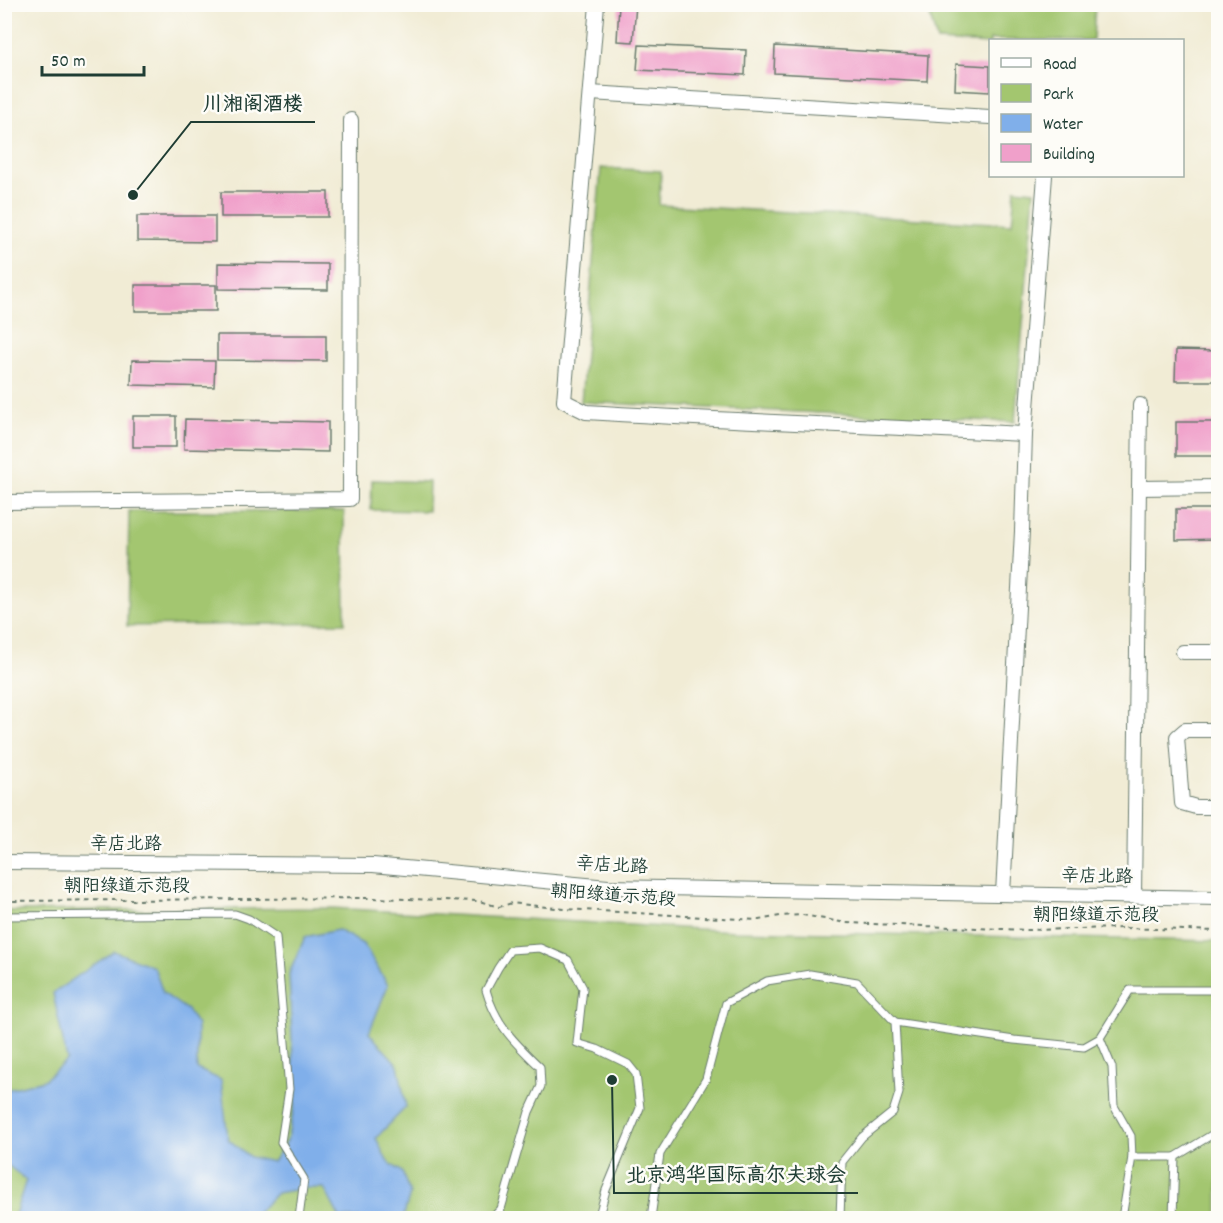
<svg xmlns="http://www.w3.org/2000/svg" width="1223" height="1223" font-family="Dekko,'LXGW WenKai TC',sans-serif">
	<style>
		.green { fill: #a3c66f; stroke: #618252; stroke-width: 1.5 }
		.water { fill: #80afea; stroke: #50768f; stroke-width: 1.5 }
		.building { fill: #f0a0ca }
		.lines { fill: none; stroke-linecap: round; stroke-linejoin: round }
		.lane-casing { stroke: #687a6c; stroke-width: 9 }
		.street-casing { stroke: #687a6c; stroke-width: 16 }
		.path { stroke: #687a6c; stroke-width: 2; stroke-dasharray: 4.5 4.5; stroke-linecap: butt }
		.lane { stroke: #fff; stroke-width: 7 }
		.street { stroke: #fff; stroke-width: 14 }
		.labels { text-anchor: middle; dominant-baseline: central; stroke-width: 5; stroke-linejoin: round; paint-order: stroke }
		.street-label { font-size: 18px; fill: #1f3d34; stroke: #fdfcf7 }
		.leader { fill: none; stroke: #1f3d34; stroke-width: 2 }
		.callout-dot { fill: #1f3d34; stroke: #fdfcf7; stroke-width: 2 }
		.callout-label { font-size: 20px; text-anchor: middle; font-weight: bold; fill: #1f3d34; stroke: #fdfcf7; stroke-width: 5; stroke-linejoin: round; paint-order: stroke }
	</style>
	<rect width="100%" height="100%" fill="#fdfcf7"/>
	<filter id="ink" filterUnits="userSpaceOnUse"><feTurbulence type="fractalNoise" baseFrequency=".0167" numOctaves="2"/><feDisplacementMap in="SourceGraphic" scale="12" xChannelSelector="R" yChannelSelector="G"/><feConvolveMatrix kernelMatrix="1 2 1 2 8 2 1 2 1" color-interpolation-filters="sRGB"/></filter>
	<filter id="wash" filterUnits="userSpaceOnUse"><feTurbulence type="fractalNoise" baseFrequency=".008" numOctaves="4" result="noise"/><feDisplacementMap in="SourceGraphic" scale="24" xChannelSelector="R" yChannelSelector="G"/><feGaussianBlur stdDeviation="1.35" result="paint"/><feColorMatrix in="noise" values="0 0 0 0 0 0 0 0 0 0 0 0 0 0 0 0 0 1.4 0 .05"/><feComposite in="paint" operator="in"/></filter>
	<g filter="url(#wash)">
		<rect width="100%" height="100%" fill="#f1ecd5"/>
		<g class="green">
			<path d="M927,5h168l-2,35h-103v4l-53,-3z"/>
			<path d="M601,168l60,3 -2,34 353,19 3,-35 19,2 -19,231 -434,-20z"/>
			<path d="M372,480l57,2 -1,29 -57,-1z"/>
			<path d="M129,511h215l1,112 -218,3z"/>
			<path d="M332,908l402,23 484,10v277h-1213l-1,-307z"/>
		</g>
		<path class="water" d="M338,930l25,14 25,41 -19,48 29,32 8,42 -30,31 11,23 15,11 8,22 -7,24h-63l-16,-30h-19l-28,5 -22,22 -31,1 -2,2h-208l12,-38 -21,-17 -1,-70 2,-3 38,-10 23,-20 -14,-67 61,-42 40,16 9,26 24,17 10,15v44l24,11 7,59 22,18 23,5 14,-21 8,-37 -6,-130 16,-37z"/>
		<g id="blocks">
			<g class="building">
				<path d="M619,4h17l-3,38 -16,-1z"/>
				<path d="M639,45l107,5 -1,25 -108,-5z"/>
				<path d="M775,46l153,9 -1,26 -153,-8z"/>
				<path d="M956,64l34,2v26l-35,-2z"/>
				<rect x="221" y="192" width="107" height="25"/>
				<path d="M137,216h78v26l-78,-1z"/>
				<path d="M218,263l110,1v26l-110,-1z"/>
				<rect x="135" y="285" width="81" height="26"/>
				<path d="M217,335h109v26l-109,-1z"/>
				<path d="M1176,350l42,1v30h-43z"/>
				<path d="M132,360l83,1 -1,26 -83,-2z"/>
				<rect x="133" y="416" width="43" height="31"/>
				<path d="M185,419l143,3v30l-144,-3z"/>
				<rect x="1176" y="422" width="42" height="34"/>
				<path d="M1176,509h42v30l-42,1z"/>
			</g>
		</g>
	</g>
	<g filter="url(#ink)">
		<use href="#blocks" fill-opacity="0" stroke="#687a6c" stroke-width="1.5"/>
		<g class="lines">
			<g class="lane-casing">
				<g id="lane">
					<path d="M4,916l231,-2 14,5 27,18 13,152 -8,53 23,37 -5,39"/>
					<path d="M895,1022l119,18 70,7 16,-9 30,-48h88"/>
					<path d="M1100,1038l12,29 2,39 17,30 1,21 -10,61"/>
					<path d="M1132,1157h43l43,-26"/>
					<path d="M492,1218l9,-9 28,-97 12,-26 -1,-19c-25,-24 -44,-42 -54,-77l12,-22 12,-18 30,-2 28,12 15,28 -6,55 20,6 31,15 8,10 4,34 -34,82 -6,22 3,6"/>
					<path d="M651,1218l9,-64 46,-75 20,-76 41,-22 43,-7 47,8 38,40 4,71 -6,19 -31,25 -20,25 -2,56"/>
					<path d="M1173,1218l2,-61"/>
				</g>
			</g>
			<g class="street-casing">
				<g id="street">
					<path d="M597,4l-33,397 22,11c146,9 292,14 439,22"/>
					<path d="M590,93l400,24"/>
					<path d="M1139,488l79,-1"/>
					<path d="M4,502l346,-3 1,-379"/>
					<path d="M1183,652h35"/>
					<path d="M1218,730h-33l-8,7 5,66 14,4h22"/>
					<path d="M4,862l369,3 235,22 610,11"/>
					<path d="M1003,894l19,-363 3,-97 20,-258"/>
					<path d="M1134,896l6,-491"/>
				</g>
			</g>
			<path class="path" d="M4,901l366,-3 109,3 20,6 13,-4 52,6 195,11 21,-4 23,-1 43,8 182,7 95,-2 95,3"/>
			<use href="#lane" class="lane"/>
			<use href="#street" class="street"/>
		</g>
	</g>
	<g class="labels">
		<g class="street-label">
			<text x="126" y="845">辛店北路</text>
			<text transform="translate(612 867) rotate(3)">辛店北路</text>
			<text transform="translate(1097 878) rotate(1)">辛店北路</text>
			<text x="127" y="887">朝阳绿道示范段</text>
			<text transform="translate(613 897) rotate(4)">朝阳绿道示范段</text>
			<text x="1096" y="916">朝阳绿道示范段</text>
		</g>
	</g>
	<path class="leader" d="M133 195L191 122H315M612 1080L614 1193H858"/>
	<g class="callout-dot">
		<circle cx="133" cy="195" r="6"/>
		<circle cx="612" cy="1080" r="6"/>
	</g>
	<g class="callout-label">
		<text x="253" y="110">川湘阁酒楼</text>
		<text x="736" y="1181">北京鸿华国际高尔夫球会</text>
	</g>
	<rect width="1223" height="1223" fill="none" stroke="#fdfcf7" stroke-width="24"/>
	<rect x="989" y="39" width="195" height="138" fill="#fdfcf7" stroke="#a4b0a9" stroke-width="1.5"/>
	<rect x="1001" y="58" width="30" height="9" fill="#ffffff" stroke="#a4b0a9" stroke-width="1.5"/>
	<text x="1043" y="69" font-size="18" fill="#1f3d34">Road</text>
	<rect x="1001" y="84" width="30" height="18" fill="#a3c66f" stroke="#a4b0a9" stroke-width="1.5"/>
	<text x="1043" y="99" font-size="18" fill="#1f3d34">Park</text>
	<rect x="1001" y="114" width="30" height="18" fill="#80afea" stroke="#a4b0a9" stroke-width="1.5"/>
	<text x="1043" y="129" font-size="18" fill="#1f3d34">Water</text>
	<rect x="1001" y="144" width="30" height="18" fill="#f0a0ca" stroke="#a4b0a9" stroke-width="1.5"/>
	<text x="1043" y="159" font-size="18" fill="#1f3d34">Building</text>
	<path d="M42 66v9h102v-9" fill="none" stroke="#1f3d34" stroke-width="3"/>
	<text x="51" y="66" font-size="18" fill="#1f3d34" stroke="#fdfcf7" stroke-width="4.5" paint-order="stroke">50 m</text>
</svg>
